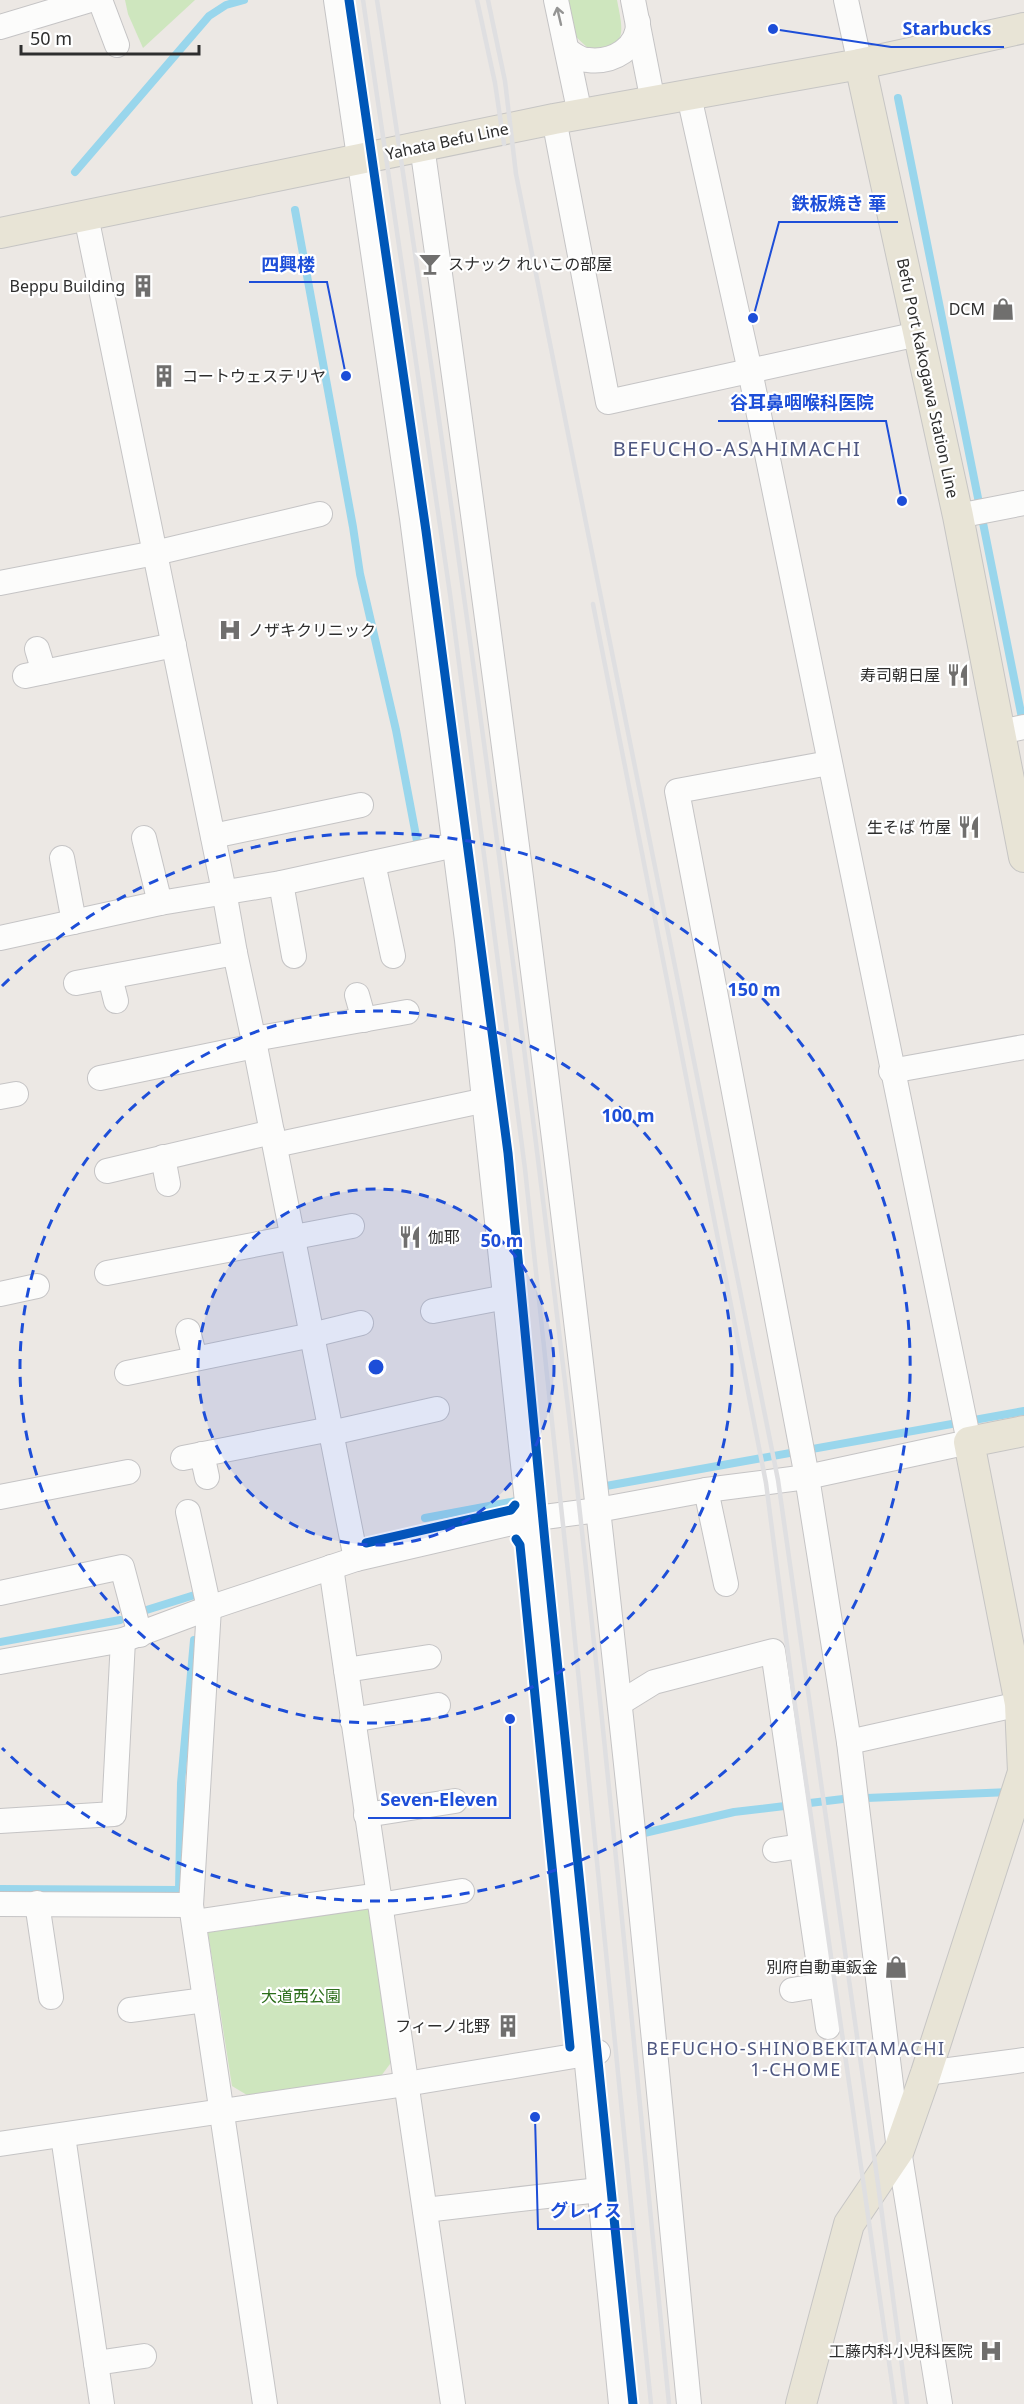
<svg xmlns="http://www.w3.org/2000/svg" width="1024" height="2404" font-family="'Noto Sans','Noto Sans JP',sans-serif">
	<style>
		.green { fill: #cee6be }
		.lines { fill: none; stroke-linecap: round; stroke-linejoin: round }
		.stream { stroke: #99d6ec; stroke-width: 8 }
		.minor-casing { stroke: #c5c4c5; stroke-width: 26 }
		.major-casing { stroke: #c6c5c4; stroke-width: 32 }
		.minor { stroke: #fcfcfb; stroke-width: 24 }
		.major { stroke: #e8e4d6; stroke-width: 30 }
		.rail { stroke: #dfdfe1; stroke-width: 4.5 }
		.cycleway-casing { stroke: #fff; stroke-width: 13 }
		.cycleway { stroke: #0057b8; stroke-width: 9 }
		.oneway { stroke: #959594 }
		.ring { fill: none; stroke: #1d4ed8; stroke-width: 3; stroke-dasharray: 10 8 }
		.labels { text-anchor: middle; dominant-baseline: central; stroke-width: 4.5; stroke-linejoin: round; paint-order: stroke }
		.street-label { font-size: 16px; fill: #2e2e2e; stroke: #fff }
		.poi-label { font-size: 16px; fill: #2e2e2e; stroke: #fff; text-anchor: end }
		.park-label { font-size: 16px; fill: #2c6e1b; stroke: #fff }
		.neighbourhood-label { font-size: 18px; letter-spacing: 1.5px; fill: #4d5680; stroke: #fff }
		.quarter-label { font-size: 20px; letter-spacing: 1.5px; fill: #4d5680; stroke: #fff }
		.centre { fill: #1d4ed8; stroke: #fff; stroke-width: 3 }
		.ring-label { font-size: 18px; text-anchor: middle; font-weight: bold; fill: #1d4ed8; stroke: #fff; stroke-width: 4.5; stroke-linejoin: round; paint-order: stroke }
		.leader { fill: none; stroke: #1d4ed8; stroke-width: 2 }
		.callout-dot { fill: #1d4ed8; stroke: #fff; stroke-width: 2 }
		.callout-label { font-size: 18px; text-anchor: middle; font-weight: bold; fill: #1d4ed8; stroke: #fff; stroke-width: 4.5; stroke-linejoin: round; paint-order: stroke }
	</style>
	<rect width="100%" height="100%" fill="#ece8e4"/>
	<g class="green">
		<path d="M125,0h70l-52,48 -15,-34z"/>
		<path d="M568,0h49c6,31 12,49 -27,50l-16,-15z"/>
		<path d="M363,1902l8,8 22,150 -12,16 -134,19 -15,-9 -24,-153 8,-10z"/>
	</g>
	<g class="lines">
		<g class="stream">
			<path d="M898,98l125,625"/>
			<path d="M75,172l134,-156 17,-11 18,-5"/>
			<path d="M295,210l58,317 7,47 36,156 21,111"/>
			<path d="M606,1486l418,-75"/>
			<path d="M425,1518l91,-17"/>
			<path d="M140,1612l61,-19"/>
			<path d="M0,1642l120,-22"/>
			<path d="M640,1834l94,-22 109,-13 167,-7"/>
			<path d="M0,1889l179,1 2,-107 13,-143"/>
		</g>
		<g class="minor-casing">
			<g id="minor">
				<path d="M100,0l17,45"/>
				<path d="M336,0l76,518 55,422 119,1114 35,350"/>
				<path d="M556,0l24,114"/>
				<path d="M633,0l20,102"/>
				<path d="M846,0l14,64"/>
				<path d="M0,27l90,-27"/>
				<path d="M567,50c6,4 13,10 21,10 25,3 51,-12 50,-38"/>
				<path d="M554,119l54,283 310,-68"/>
				<path d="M422,146c73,517 141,1034 197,1553 26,235 47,470 70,705"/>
				<path d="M86,216l138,675 11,62 20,93 101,513"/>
				<path d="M958,516l66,-13"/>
				<path d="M0,583l155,-30 165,-39"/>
				<path d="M37,649l7,23"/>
				<path d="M25,676l149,-31"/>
				<path d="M1001,732l23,-5"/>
				<path d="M829,763l-152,28 130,686 42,265 50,408 41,254"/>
				<path d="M213,836l148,-31"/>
				<path d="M144,838l16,65"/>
				<path d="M62,858l12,64"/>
				<path d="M373,863l20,93"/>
				<path d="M281,883l13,73"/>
				<path d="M0,938l160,-35 121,-20 174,-38"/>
				<path d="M110,977l6,24"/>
				<path d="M76,983l159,-30"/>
				<path d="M357,995l7,25"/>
				<path d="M254,1039l153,-27"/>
				<path d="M891,1071l133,-24"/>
				<path d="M100,1078l155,-32"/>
				<path d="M0,1097l16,-3"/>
				<path d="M275,1145l211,-45"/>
				<path d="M163,1157l5,27"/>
				<path d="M107,1171l165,-39"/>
				<path d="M107,1273l245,-47"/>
				<path d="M0,1294l37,-8"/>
				<path d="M433,1311l73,-14"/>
				<path d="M188,1331l7,27"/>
				<path d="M127,1373l185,-38 49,-12"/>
				<path d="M331,1433l106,-24"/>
				<path d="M202,1454l5,23"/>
				<path d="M183,1458l148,-29"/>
				<path d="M706,1490l20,94"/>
				<path d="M0,1497l128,-25"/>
				<path d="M188,1512l21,96 -18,297 74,499"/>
				<path d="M331,1567l122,837"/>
				<path d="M0,1593l122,-26 18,68"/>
				<path d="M0,1662l123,-22 86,-32 147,-49 173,-40 69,-9 108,-20 101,-13 162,-35 -219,-1071 -61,-275"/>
				<path d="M346,1670l83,-13"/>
				<path d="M620,1703l34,-21 119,-31 55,376"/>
				<path d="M352,1720l86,-15"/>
				<path d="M849,1742l175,-39"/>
				<path d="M366,1815l89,-14"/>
				<path d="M0,1821l114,-7 9,-174"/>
				<path d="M775,1850l26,-4"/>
				<path d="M37,1903l14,94"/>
				<path d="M0,1904l191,1"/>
				<path d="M380,1905l82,-14"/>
				<path d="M194,1922l185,-27"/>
				<path d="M792,1990l30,-5"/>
				<path d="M130,2010l75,-10"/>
				<path d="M926,2073l98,-13"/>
				<path d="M63,2136l39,268"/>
				<path d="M0,2144l406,-60 192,-32"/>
				<path d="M425,2210l174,-20"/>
				<path d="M96,2363l48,-7"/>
			</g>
		</g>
		<g class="major-casing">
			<g id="major">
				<path d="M860,64l98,452 66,341"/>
				<path d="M0,233l554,-114 306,-55 164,-36"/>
				<path d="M801,2404l48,-180 50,-74 27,-77 97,-301 -3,-68 -51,-262 55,-11"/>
			</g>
		</g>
		<use href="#minor" class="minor"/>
		<use href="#major" class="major"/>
		<g class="rail">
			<path d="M363,0l87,594 75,575 44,412 82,823"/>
			<path d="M377,0c71,465 135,932 190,1399 39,334 69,670 102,1005"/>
			<path d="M477,0l18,83 9,61"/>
			<path d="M488,0l17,81 11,93 262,1306 100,704 29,220"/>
			<path d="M593,604l173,879 27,208 102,713"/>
		</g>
		<g class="cycleway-casing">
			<g id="cycleway">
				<path d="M349,0l77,531 82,622 37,389 88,862"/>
				<path d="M516,1539l4,6 50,502"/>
				<path d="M366,1543l145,-33 4,-5"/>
			</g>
		</g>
		<use href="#cycleway" class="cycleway"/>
	</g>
	<defs><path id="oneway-shaft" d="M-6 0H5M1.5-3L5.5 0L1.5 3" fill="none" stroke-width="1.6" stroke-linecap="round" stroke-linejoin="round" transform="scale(1.5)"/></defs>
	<use class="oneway" href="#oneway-shaft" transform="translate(559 16) rotate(-103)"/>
	<circle cx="376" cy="1367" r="178" fill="#1d4ed8" fill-opacity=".12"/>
	<g class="ring">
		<circle cx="376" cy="1367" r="178"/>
		<circle cx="376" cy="1367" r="356"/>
		<path d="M2 986A534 534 0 1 1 2 1748"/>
	</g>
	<defs>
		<g id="bar-bare" transform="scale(1.8)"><path d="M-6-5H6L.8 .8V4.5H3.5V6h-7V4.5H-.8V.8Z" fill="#706f6e" stroke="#fff" stroke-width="2.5" paint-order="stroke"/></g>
		<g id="building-bare" transform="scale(1.8)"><path d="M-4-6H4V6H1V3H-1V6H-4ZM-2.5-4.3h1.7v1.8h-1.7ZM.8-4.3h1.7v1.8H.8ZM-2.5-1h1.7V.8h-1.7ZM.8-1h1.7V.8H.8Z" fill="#706f6e" stroke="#fff" stroke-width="2.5" paint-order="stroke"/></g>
		<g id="shop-bare" transform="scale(1.8)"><path d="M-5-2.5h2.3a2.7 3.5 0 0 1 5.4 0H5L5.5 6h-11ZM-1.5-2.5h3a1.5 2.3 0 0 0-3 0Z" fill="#706f6e" stroke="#fff" stroke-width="2.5" paint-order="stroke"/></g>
		<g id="hospital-bare" transform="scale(1.8)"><path d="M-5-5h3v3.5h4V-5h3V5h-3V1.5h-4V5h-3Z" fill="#706f6e" stroke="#fff" stroke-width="2.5" paint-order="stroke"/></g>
		<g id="restaurant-bare" transform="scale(1.8)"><path d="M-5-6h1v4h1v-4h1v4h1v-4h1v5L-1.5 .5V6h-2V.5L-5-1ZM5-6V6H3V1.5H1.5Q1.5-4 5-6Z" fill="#706f6e" stroke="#fff" stroke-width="2.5" paint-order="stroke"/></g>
	</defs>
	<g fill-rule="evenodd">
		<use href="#bar-bare" x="430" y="264"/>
		<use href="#building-bare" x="143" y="286"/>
		<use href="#shop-bare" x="1003" y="309"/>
		<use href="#building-bare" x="164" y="376"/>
		<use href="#hospital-bare" x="230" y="630"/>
		<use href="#restaurant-bare" x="958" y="675"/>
		<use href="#restaurant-bare" x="969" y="827"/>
		<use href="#restaurant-bare" x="410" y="1237"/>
		<use href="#shop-bare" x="896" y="1967"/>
		<use href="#building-bare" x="508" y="2026"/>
		<use href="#hospital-bare" x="991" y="2351"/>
	</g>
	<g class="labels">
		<g class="street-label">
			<text transform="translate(447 141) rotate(-12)">Yahata Befu Line</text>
			<text transform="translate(928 378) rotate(78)">Befu Port Kakogawa Station Line</text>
		</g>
		<g class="poi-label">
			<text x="448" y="264" text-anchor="start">スナック れいこの部屋</text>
			<text x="125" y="286">Beppu Building</text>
			<text x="985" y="309">DCM</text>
			<text x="182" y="376" text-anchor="start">コートウェステリヤ</text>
			<text x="248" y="630" text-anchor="start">ノザキクリニック</text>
			<text x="940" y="675">寿司朝日屋</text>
			<text x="951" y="827">生そば 竹屋</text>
			<text x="428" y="1237" text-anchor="start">伽耶</text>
			<text x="878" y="1967">別府自動車鈑金</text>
			<text x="490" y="2026">フィーノ北野</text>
			<text x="973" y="2351">工藤内科小児科医院</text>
		</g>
		<g class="park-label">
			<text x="301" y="1996">大道西公園</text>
		</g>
		<g class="neighbourhood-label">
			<text x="796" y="2048">BEFUCHO-SHINOBEKITAMACHI<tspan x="796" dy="21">1-CHOME</tspan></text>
		</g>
		<g class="quarter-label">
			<text x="737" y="448">BEFUCHO-ASAHIMACHI</text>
		</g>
	</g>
	<circle cx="376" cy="1367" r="9" class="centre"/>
	<g class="ring-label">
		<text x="754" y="996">150 m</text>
		<text x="628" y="1122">100 m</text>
		<text x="502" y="1247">50 m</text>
	</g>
	<path class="leader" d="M773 29L891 47H1004M753 318L779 222H898M346 376L327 282H249M902 501L886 421H718M510 1719L510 1818H368M535 2117L538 2229H634"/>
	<g class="callout-dot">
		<circle cx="773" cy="29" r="6"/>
		<circle cx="753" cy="318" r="6"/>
		<circle cx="346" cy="376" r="6"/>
		<circle cx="902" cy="501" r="6"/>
		<circle cx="510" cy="1719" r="6"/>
		<circle cx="535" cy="2117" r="6"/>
	</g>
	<g class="callout-label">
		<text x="947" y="35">Starbucks</text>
		<text x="839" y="210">鉄板焼き 華</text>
		<text x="288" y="271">四興楼</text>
		<text x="802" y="409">谷耳鼻咽喉科医院</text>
		<text x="439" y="1806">Seven-Eleven</text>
		<text x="586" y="2217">グレイス</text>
	</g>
	<path d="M21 45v9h178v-9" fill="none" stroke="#2e2e2e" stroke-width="3"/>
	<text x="30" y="45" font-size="18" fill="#2e2e2e" stroke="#ffffff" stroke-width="4.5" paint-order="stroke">50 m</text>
</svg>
